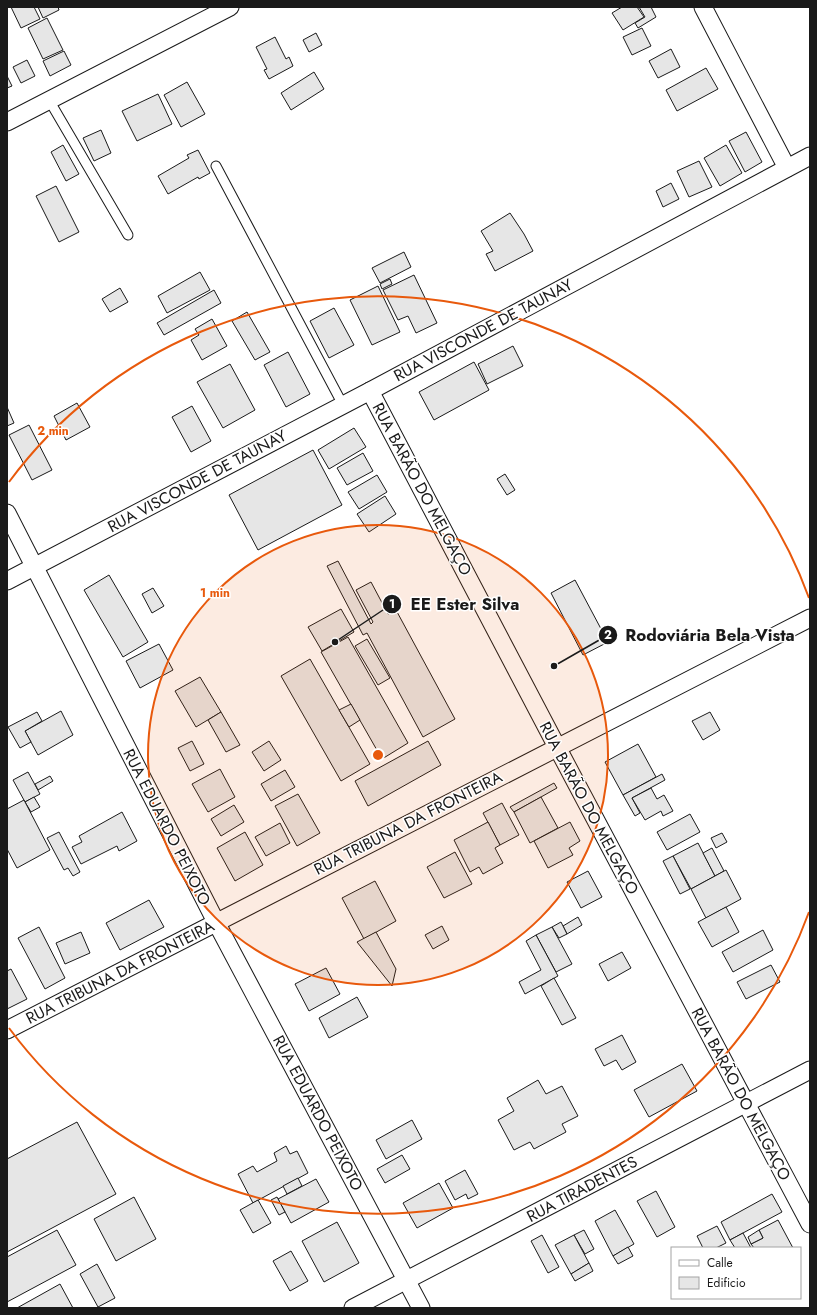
<svg xmlns="http://www.w3.org/2000/svg" width="817" height="1315" font-family="Jost,sans-serif">
	<style>
		.building { fill: #e6e6e6; stroke: #1a1a1a }
		.lines { fill: none; stroke-linecap: round; stroke-linejoin: round }
		.lane-casing { stroke: #1a1a1a; stroke-width: 11 }
		.street-casing { stroke: #1a1a1a; stroke-width: 19 }
		.lane { stroke: #fff; stroke-width: 9 }
		.street { stroke: #fff; stroke-width: 17 }
		.ring { fill: none; stroke: #e8590c; stroke-width: 2 }
		.labels { text-anchor: middle; dominant-baseline: central; stroke-width: 3; stroke-linejoin: round; paint-order: stroke }
		.street-label { font-size: 16px; fill: #1a1a1a; stroke: #fff }
		.centre { fill: #e8590c; stroke: #fff; stroke-width: 2 }
		.ring-label { font-size: 12px; text-anchor: middle; font-weight: bold; fill: #e8590c; stroke: #fff; stroke-width: 3; stroke-linejoin: round; paint-order: stroke }
		.leader { fill: none; stroke: #1a1a1a; stroke-width: 1.5 }
		.callout-dot { fill: #1a1a1a; stroke: #fff; stroke-width: 1.5 }
		.mark-label { font-size: 12px; text-anchor: middle; font-weight: bold; fill: #fff }
		.callout-label { font-size: 17px; text-anchor: middle; font-weight: bold; fill: #1a1a1a; stroke: #fff; stroke-width: 3; stroke-linejoin: round; paint-order: stroke }
	</style>
	<rect width="100%" height="100%" fill="#fff"/>
	<g class="building">
		<path d="M11,7h23l6,12 -19,9z"/>
		<path d="M38,7h20l1,3 -16,8z"/>
		<path d="M622,7h15l7,10 -21,13 -11,-17z"/>
		<path d="M639,7h12l5,10 -18,11 -3,-5 10,-6z"/>
		<path d="M47,18l16,32 -20,9 -15,-31z"/>
		<path d="M642,28l9,18 -19,9 -9,-18z"/>
		<path d="M316,33l6,12 -13,7 -6,-12z"/>
		<path d="M275,37l11,22 3,-2 4,9 -24,13 -5,-9 3,-1 -11,-22z"/>
		<path d="M671,49l9,18 -22,11 -9,-17z"/>
		<path d="M64,51l7,14 -21,11 -7,-15z"/>
		<path d="M27,60l8,16 -14,7 -8,-16z"/>
		<path d="M706,68l12,21 -41,22 -11,-21z"/>
		<path d="M314,72l10,17 -33,21 -10,-17z"/>
		<path d="M7,76l5,10 -5,2z"/>
		<path d="M187,82l18,32 -24,13 -17,-32z"/>
		<path d="M158,94l14,30 -35,17 -15,-30z"/>
		<path d="M101,130l10,23 -17,8 -11,-23z"/>
		<path d="M746,132l16,30 -17,10 -16,-31z"/>
		<path d="M63,145l16,29 -13,7 -15,-29z"/>
		<path d="M726,145l16,28 -22,13 -16,-28z"/>
		<path d="M198,150l12,23 -11,6 -1,-2 -30,17 -10,-18 31,-18 -2,-3z"/>
		<path d="M699,161l13,26 -23,10 -12,-26z"/>
		<path d="M671,183l8,16 -16,8 -7,-16z"/>
		<path d="M56,186l23,46 -20,10 -23,-46z"/>
		<path d="M510,213l14,21 9,17 -38,20 -9,-17 7,-3 -12,-20z"/>
		<path d="M404,252l7,15 -31,16 -8,-15z"/>
		<path d="M200,272l10,18 -43,23 -9,-17z"/>
		<path d="M414,275l23,48 -21,10 -8,-17 -10,4 -15,-30z"/>
		<path d="M390,279l2,5 -10,5 -2,-5z"/>
		<path d="M378,286l22,46 -28,13 -22,-45z"/>
		<path d="M120,288l8,14 -18,10 -8,-13z"/>
		<path d="M214,290l7,13 -57,32 -7,-12z"/>
		<path d="M334,308l20,37 -25,13 -19,-37z"/>
		<path d="M247,312l23,40 -15,8 -23,-39z"/>
		<path d="M212,319l15,27 -25,14 -11,-20 8,-5 -4,-6z"/>
		<path d="M513,346l10,20 -36,18 -9,-20z"/>
		<path d="M288,352l22,42 -24,13 -22,-42z"/>
		<path d="M474,362l15,28 -55,30 -15,-28z"/>
		<path d="M230,364l25,46 -32,18 -26,-46z"/>
		<path d="M77,403l13,24 -24,13 -12,-24z"/>
		<path d="M192,406l19,35 -20,11 -19,-35z"/>
		<path d="M7,407l7,16 -7,3z"/>
		<path d="M29,425l23,45 -20,10 -23,-45z"/>
		<path d="M354,428l12,19 -37,22 -11,-19z"/>
		<path d="M313,450l29,55 -84,45 -29,-55z"/>
		<path d="M363,453l10,18 -26,14 -10,-17z"/>
		<path d="M505,474l10,16 -8,5 -10,-16z"/>
		<path d="M377,475l10,17 -28,17 -11,-17z"/>
		<path d="M385,496l11,18 -27,18 -12,-18z"/>
		<path d="M338,561l33,63 2,-2 -17,-32 15,-8 17,32 8,-4 59,109 -32,18 -56,-104 -4,2 -36,-69z"/>
		<path d="M109,575l39,67 -25,15 -39,-67z"/>
		<path d="M575,580l33,62 -25,13 -32,-62z"/>
		<path d="M153,588l11,18 -12,7 -10,-19z"/>
		<path d="M341,609l13,23 -32,19 -14,-24z"/>
		<path d="M348,637l60,106 -26,16 -61,-107z"/>
		<path d="M367,639l23,39 -12,7 -23,-39z"/>
		<path d="M159,644l14,26 -33,18 -14,-27z"/>
		<path d="M310,659l60,105 -29,17 -60,-105z"/>
		<path d="M200,677l21,35 -25,15 -21,-36z"/>
		<path d="M351,704l9,16 -11,7 -10,-17z"/>
		<path d="M61,711l12,24 -35,20 -13,-24z"/>
		<path d="M37,712l5,9 -17,10 6,11 -11,6 -12,-21z"/>
		<path d="M221,712l19,33 -14,7 -18,-32z"/>
		<path d="M710,712l10,18 -17,10 -11,-19z"/>
		<path d="M192,741l12,23 -14,7 -12,-23z"/>
		<path d="M269,741l12,19 -17,11 -12,-19z"/>
		<path d="M428,741l13,24 -73,41 -13,-25z"/>
		<path d="M638,744l18,33 -33,18 -18,-33z"/>
		<path d="M220,769l15,28 -27,15 -16,-28z"/>
		<path d="M285,770l10,17 -24,14 -10,-17z"/>
		<path d="M28,772l12,22 -15,8 -12,-22z"/>
		<path d="M662,774l3,6 -33,18 8,15 -5,3 -12,-21z"/>
		<path d="M50,776l3,5 -15,9 -3,-6z"/>
		<path d="M554,783l3,5 -16,9 -27,15 -4,-5z"/>
		<path d="M651,788l6,11 7,-4 9,16 -10,5 -2,-5 -16,9 -13,-22z"/>
		<path d="M298,794l22,39 -23,13 -22,-40z"/>
		<path d="M34,797l6,10 -9,5 -6,-10z"/>
		<path d="M541,797l17,31 -28,15 -16,-31z"/>
		<path d="M24,800l26,50 -33,18 -10,-19v-40z"/>
		<path d="M502,803l17,32 -19,10 -17,-32z"/>
		<path d="M234,805l10,17 -23,14 -10,-17z"/>
		<path d="M122,812l15,29 -18,10 -2,-5 -36,18 -9,-17 10,-5 -3,-6z"/>
		<path d="M690,814l10,18 -33,18 -10,-18z"/>
		<path d="M488,822l12,23 -5,3 8,15 -20,11 -4,-7 -9,5 -16,-32z"/>
		<path d="M570,822l10,19 -11,7 4,7 -25,13 -14,-27z"/>
		<path d="M280,823l10,20 -24,13 -11,-19z"/>
		<path d="M59,832l21,40 -7,4 -5,-8 -4,2 -17,-32z"/>
		<path d="M245,832l18,33 -28,16 -18,-33z"/>
		<path d="M722,833l5,9 -11,6 -5,-10z"/>
		<path d="M698,843l17,33 -24,13 -18,-33z"/>
		<path d="M712,848l12,23 -9,5 -12,-23z"/>
		<path d="M455,852l17,32 -28,14 -17,-31z"/>
		<path d="M673,856l17,33 -10,5 -17,-33z"/>
		<path d="M726,870l15,29 -35,19 -15,-29z"/>
		<path d="M588,871l14,26 -21,11 -14,-26z"/>
		<path d="M375,881l21,40 -32,18 -22,-41z"/>
		<path d="M149,900l15,27 -44,23 -14,-27z"/>
		<path d="M726,907l13,25 -27,15 -14,-25z"/>
		<path d="M578,917l4,8 -15,9 -4,-8z"/>
		<path d="M561,922l6,12 -8,4 -7,-11z"/>
		<path d="M442,926l7,14 -16,9 -8,-14z"/>
		<path d="M39,927l26,51 -20,11 -27,-51z"/>
		<path d="M552,927l20,37 -16,8 -20,-37z"/>
		<path d="M763,930l10,20 -40,22 -11,-20z"/>
		<path d="M81,932l9,21 -25,11 -9,-21z"/>
		<path d="M376,932l20,37 -4,17 -35,-44z"/>
		<path d="M536,935l22,41 -33,18 -6,-12 22,-12 -15,-29z"/>
		<path d="M622,952l9,16 -23,13 -9,-17z"/>
		<path d="M771,965l9,17 -34,17 -9,-17z"/>
		<path d="M326,968l14,26 -31,17 -14,-27z"/>
		<path d="M11,969l16,30 -20,10v-38z"/>
		<path d="M554,978l22,40 -14,7 -21,-39z"/>
		<path d="M357,997l11,20 -39,21 -10,-20z"/>
		<path d="M622,1035l14,27 -14,8 -6,-10 -12,6 -9,-17z"/>
		<path d="M682,1064l15,27 -48,26 -15,-27z"/>
		<path d="M538,1080l8,14 16,-8 16,30 -16,8 4,8 -32,17 -4,-7 -16,8 -16,-30 16,-9 -7,-13z"/>
		<path d="M412,1120l10,19 -36,20 -10,-19z"/>
		<path d="M77,1122l39,72 -109,58v-93z"/>
		<path d="M286,1146l4,8 7,-3 11,22 -55,30 -15,-29 15,-8 4,6 20,-11 -3,-8z"/>
		<path d="M402,1155l8,14 -25,14 -8,-14z"/>
		<path d="M465,1170l13,24 -10,5 -2,-5 -11,6 -10,-19z"/>
		<path d="M298,1178l4,8 -15,8 -4,-8z"/>
		<path d="M316,1179l13,23 -38,21 -13,-24z"/>
		<path d="M439,1183l14,25 -36,20 -14,-25z"/>
		<path d="M656,1191l19,36 -18,10 -20,-36z"/>
		<path d="M772,1194l10,18 -52,28 -9,-18z"/>
		<path d="M134,1197l22,42 -40,22 -22,-42z"/>
		<path d="M277,1197l8,15 -6,3 -8,-15z"/>
		<path d="M258,1200l13,23 -18,10 -13,-23z"/>
		<path d="M615,1210l19,34 -21,12 -18,-35z"/>
		<path d="M778,1220l15,28h-39l-3,-4 12,-6 -4,-8z"/>
		<path d="M337,1222l22,41 -35,19 -22,-41z"/>
		<path d="M717,1226l9,17 -10,5h-13l-6,-12z"/>
		<path d="M57,1230l19,35 -69,37v-45z"/>
		<path d="M584,1230l10,19 -9,5 -11,-19z"/>
		<path d="M759,1230l4,8 -12,6 -3,-7z"/>
		<path d="M743,1233l8,15h-16l-5,-8z"/>
		<path d="M542,1235l17,32 -11,6 -17,-32z"/>
		<path d="M574,1235l15,28 -18,11 -16,-29z"/>
		<path d="M628,1247l5,9 -15,8 -5,-8z"/>
		<path d="M291,1251l17,30 -18,10 -17,-30z"/>
		<path d="M589,1263l4,8 -18,10 -4,-7z"/>
		<path d="M97,1264l18,34 -17,9 -18,-33z"/>
		<path d="M60,1284l13,24h-56z"/>
	</g>
	<g class="lines">
		<g class="lane-casing">
			<g id="lane">
				<path d="M49,100l79,135"/>
				<path d="M216,166l127,239"/>
			</g>
		</g>
		<g class="street-casing">
			<g id="street">
				<path d="M703,7l84,161"/>
				<path d="M7,122l223,-115"/>
				<path d="M370,391l187,356 253,477"/>
				<path d="M7,513l209,409 205,386"/>
				<path d="M7,581l363,-190 440,-235"/>
				<path d="M7,1030l803,-412"/>
				<path d="M353,1308l457,-238"/>
			</g>
		</g>
		<use href="#lane" class="lane"/>
		<use href="#street" class="street"/>
	</g>
	<circle cx="378" cy="755" r="230" fill="#e8590c" fill-opacity=".12"/>
	<g class="ring">
		<circle cx="378" cy="755" r="230"/>
		<path d="M809 912A459 459 0 0 1 9 1028M9 482A459 459 0 0 1 809 598"/>
	</g>
	<g class="labels">
		<g class="street-label">
			<text transform="translate(483 330) rotate(-28)">RUA VISCONDE DE TAUNAY</text>
			<text transform="translate(197 481) rotate(-28)">RUA VISCONDE DE TAUNAY</text>
			<text transform="translate(422 489) rotate(62)">RUA BARÃO DO MELGAÇO</text>
			<text transform="translate(589 808) rotate(62)">RUA BARÃO DO MELGAÇO</text>
			<text transform="translate(408 823) rotate(-27)">RUA TRIBUNA DA FRONTEIRA</text>
			<text transform="translate(167 827) rotate(63)">RUA EDUARDO PEIXOTO</text>
			<text transform="translate(120 972) rotate(-27)">RUA TRIBUNA DA FRONTEIRA</text>
			<text transform="translate(741 1094) rotate(62)">RUA BARÃO DO MELGAÇO</text>
			<text transform="translate(318 1113) rotate(62)">RUA EDUARDO PEIXOTO</text>
			<text transform="translate(582 1189) rotate(-28)">RUA TIRADENTES</text>
		</g>
	</g>
	<circle cx="378" cy="755" r="6" class="centre"/>
	<g class="ring-label">
		<text x="53" y="435">2 min</text>
		<text x="215" y="597">1 min</text>
	</g>
	<path class="leader" d="M335 642L392 604M554 666L608 635"/>
	<g class="callout-dot">
		<circle cx="335" cy="642" r="4"/>
		<circle cx="554" cy="666" r="4"/>
		<circle cx="392" cy="604" r="10"/>
		<circle cx="608" cy="635" r="10"/>
	</g>
	<g class="mark-label">
		<text x="392" y="608">1</text>
		<text x="608" y="639">2</text>
	</g>
	<g class="callout-label">
		<text x="465" y="610">EE Ester Silva</text>
		<text x="710" y="641">Rodoviária Bela Vista</text>
	</g>
	<rect width="817" height="1315" fill="none" stroke="#1a1a1a" stroke-width="16"/>
	<rect x="671" y="1247" width="130" height="52" fill="#ffffff" stroke="#a3a3a3"/>
	<rect x="679" y="1260" width="20" height="6" fill="#ffffff" stroke="#a3a3a3"/>
	<text x="707" y="1267" font-size="12" fill="#1a1a1a">Calle</text>
	<rect x="679" y="1277" width="20" height="12" fill="#e6e6e6" stroke="#a3a3a3"/>
	<text x="707" y="1287" font-size="12" fill="#1a1a1a">Edificio</text>
</svg>
